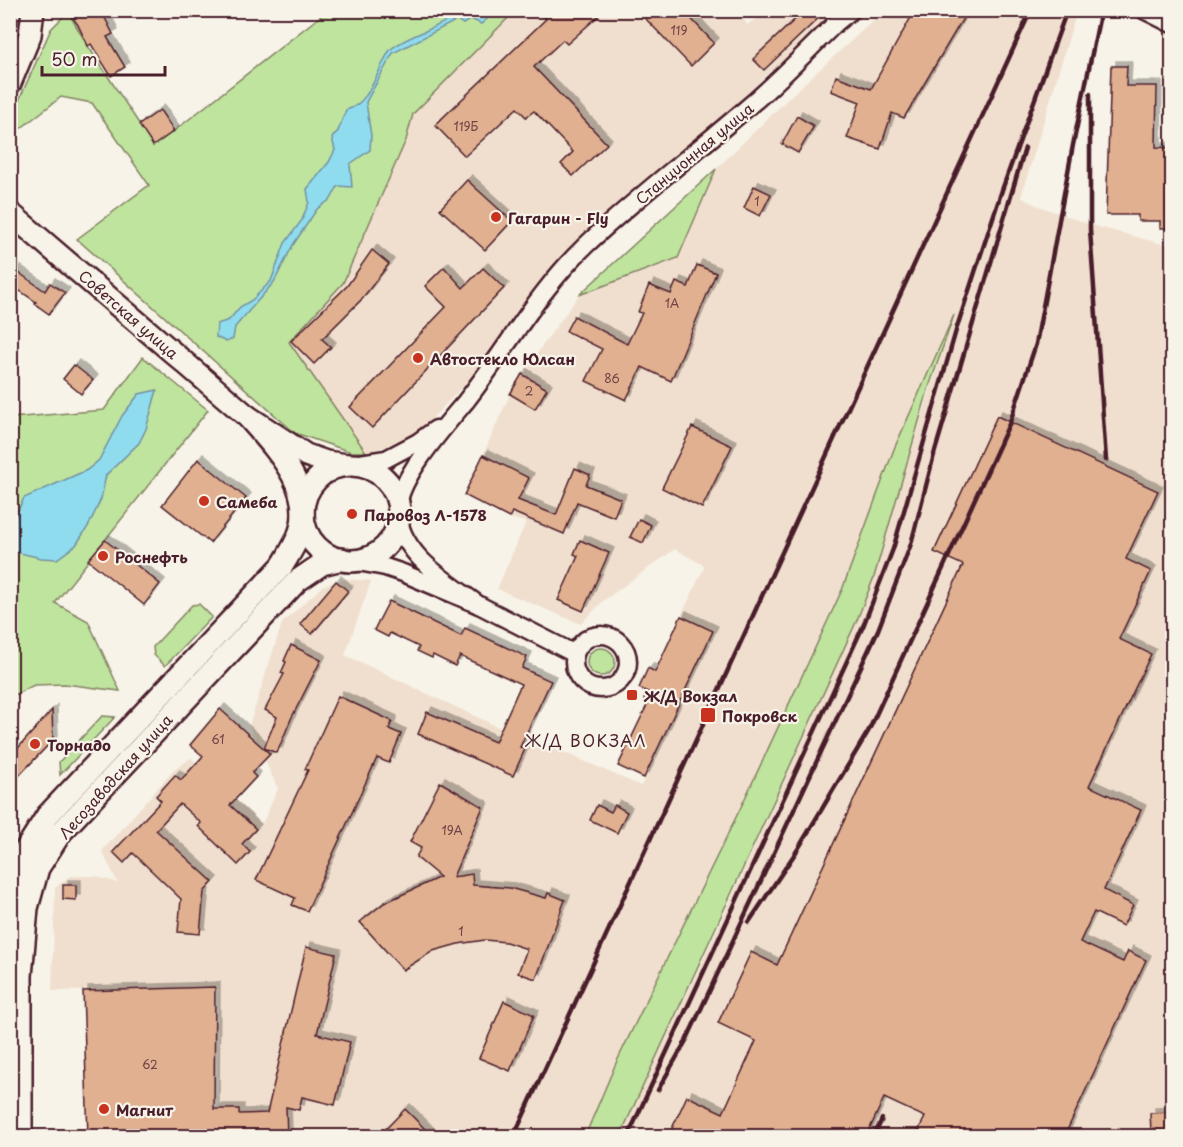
<svg xmlns="http://www.w3.org/2000/svg" width="1183" height="1147" font-family="'Playpen Sans',sans-serif">
	<style>
		.built { fill: #f0dfce }
		.green { fill: #bfe49e; stroke: #848264; stroke-width: 1.5 }
		.water { fill: #8fdcee; stroke: #7390a0; stroke-width: 1.5 }
		.building { fill: #e0b091; stroke: #4a1f2b; stroke-width: 1.5; filter: url(#shadow) }
		.lines { fill: none; stroke-linecap: round; stroke-linejoin: round }
		.minor-casing { stroke: #4a1f2b; stroke-width: 21 }
		.major-casing { stroke: #4a1f2b; stroke-width: 26 }
		.minor { stroke: #f7f3e8; stroke-width: 16 }
		.major { stroke: #f7f3e8; stroke-width: 21 }
		.rail { stroke: #4a1f2b; stroke-width: 4.5 }
		.poi-dot { fill: #c8321e; stroke: #f7f3e8; stroke-width: 2 }
		.labels { text-anchor: middle; dominant-baseline: central; stroke-width: 4.5; stroke-linejoin: round; paint-order: stroke }
		.number-label { font-size: 12px; fill: #704344 }
		.street-label { font-size: 15px; fill: #4a1f2b; stroke: #f7f3e8 }
		.poi-label { font-size: 15px; font-weight: bold; fill: #4a1f2b; stroke: #f7f3e8; text-anchor: start }
		.neighbourhood-label { font-size: 16px; letter-spacing: 1.5px; fill: #4a1f2b; stroke: #f7f3e8 }
	</style>
	<defs>
		<filter id="shadow"><feDropShadow dx="5" dy="-5" stdDeviation="0" flood-color="#0004"/></filter>
	</defs>
	<rect width="100%" height="100%" fill="#f7f3e8"/>
	<filter id="ink" filterUnits="userSpaceOnUse"><feTurbulence type="fractalNoise" baseFrequency=".0167" numOctaves="2"/><feDisplacementMap in="SourceGraphic" scale="12" xChannelSelector="R" yChannelSelector="G"/><feConvolveMatrix kernelMatrix="1 2 1 2 8 2 1 2 1" color-interpolation-filters="sRGB"/></filter>
	<g filter="url(#ink)">
		<g class="built">
			<path d="M515,11h224l8,14 20,-14h74l-79,68 -7,9 -172,147 -39,45 -75,100 -43,45 -29,19 -31,8 -78,-110 55,-59 63,-143 7,-26z"/>
			<path d="M884,11h193l-56,186 15,8 55,20 76,20 5,5v886h-552l101,-215 136,-301 94,-296 -57,125 -52,141 -102,219 -124,254 -31,73h-367v-148l-166,3 3,-103 15,-12h25l23,7 -16,-32 71,-80 18,-13 71,66 16,-35 -29,-63 33,-103 42,-38 22,-6 25,2 -26,74 198,93 18,3 80,35 72,-155 -32,-15 24,-50 -30,-17 -72,52 -22,23 -84,-35 29,-67 -17,-4 20,-40 -46,-23 27,-61 12,-20 57,-79 99,-37 38,-89 81,-79z"/>
		</g>
		<g class="green">
			<path d="M327,11h188l-102,103 -7,26 -63,143 -54,59 77,110h-15l-56,-19 -218,-194 72,-54 -57,-82 -31,-6 -50,39v-18l40,-89 17,-17 20,34 65,99 21,-14z"/>
			<path d="M716,169l-38,89 -99,37z"/>
			<path d="M954,315l-26,75 -54,187 -17,43 -237,516h-35l31,-73 124,-254 102,-219 52,-141z"/>
			<path d="M143,357l65,53 -153,193 33,18 32,70 -55,-7 -31,1 -23,12v-279l93,-8z"/>
			<path d="M199,604l13,13 -47,49 -11,-11 -1,-8 39,-42z"/>
			<circle cx="601" cy="662" r="14"/>
			<path d="M102,716l13,1 -55,58 -1,-13z"/>
		</g>
		<g class="water">
			<path d="M460,10l25,1 2,8 -6,5 -10,-5 -8,5 -6,-4 -64,33 -27,49 5,34 -1,14 -20,14 2,23 -14,-1 -7,13 -14,10 -24,36 -19,37 -39,45 -2,12 -7,3 -10,-5 1,-13 12,-4 11,-13 12,-7 19,-19 14,-38 17,-23 7,-18 -2,-13 22,-27 6,-12 -3,-12 6,-7 8,-21c21,-5 29,-32 38,-49 2,-4 4,-9 7,-12 20,-16 51,-20 69,-39z"/>
			<path d="M157,390l-11,39 -7,14 -33,32 -5,24 -12,26 -13,20 -19,14 -16,-1 -25,-6 -5,10v-37l13,-27 63,-28 12,-10 23,-44 17,-22z"/>
		</g>
		<g class="building">
			<path d="M67,10h34l12,24 -6,3 18,30 -14,9 -20,-32 -3,2 -10,-21z"/>
			<path d="M538,10h67l-38,34 -4,-4 -29,27 73,77 -34,32 -12,-12 12,-12 -39,-41 -8,6 -9,-9 -52,48 -30,-31 111,-106z"/>
			<path d="M650,10h33l31,33 -23,23 -47,-49z"/>
			<path d="M805,10h22l-63,60 -11,-11z"/>
			<path d="M915,10h53l-64,108 -12,-5 -12,36 -33,-11 13,-36 -29,-11 5,-15 35,13z"/>
			<path d="M1111,66h16l-1,20h31l-1,61 17,1v80h-13v-7h-22v-6h-32z"/>
			<path d="M160,110l14,21 -21,15 -14,-21z"/>
			<path d="M797,116l17,10 -16,27 -16,-9z"/>
			<path d="M467,180l45,41 -27,29 -45,-41z"/>
			<path d="M754,186l17,8 -11,22 -16,-8z"/>
			<path d="M372,250l17,14 -28,36 -39,39 9,8 -17,17 -23,-23 56,-55z"/>
			<path d="M697,265l19,8 -45,108 -29,-14 -16,33 -40,-19 16,-32 -36,-18 8,-15 53,28 15,-31 -4,-1 11,-27 22,9 5,-12 12,5z"/>
			<path d="M444,267l19,21 20,-20 21,20 -132,140 -22,-21 96,-100 -21,-21z"/>
			<path d="M15,270l30,21 5,-8 15,10 -16,21 -14,-10 1,-2 -26,-18v-8z"/>
			<path d="M74,365l19,15 -12,14 -18,-15z"/>
			<path d="M522,374l25,15 -12,20 -25,-15z"/>
			<path d="M997,416l161,75 -32,68 25,12 -32,68 32,15 -62,132 52,24 -37,80 29,15 -10,21 -29,-14 -14,30 43,20 5,-11 18,9 -82,177h-149l10,-20 -41,-19 -18,39h-198l19,-41 36,17 33,-72 -38,-18 33,-71 26,13 186,-400 -29,-13z"/>
			<path d="M692,427l40,19 -30,62 -40,-20z"/>
			<path d="M483,455l46,23 -11,22 38,15 19,-47 15,7 -4,10 35,14 -7,18 -37,-15 -13,32 -52,-22 -3,6 -45,-23z"/>
			<path d="M198,459l48,39 -36,45 -48,-38z"/>
			<path d="M639,519l12,6 -8,18 -13,-6z"/>
			<path d="M105,540l55,44 -16,21 -56,-45z"/>
			<path d="M580,540l29,13 -26,58 -25,-11 20,-44 -4,-2z"/>
			<path d="M336,581l12,10 -36,43 -12,-10z"/>
			<path d="M389,601l72,35 4,-8 62,29 -5,11 29,13 -31,66 5,2 -12,27 -95,-42 9,-22 68,30 26,-58 -61,-28 -5,10 -22,-11 -1,3 -15,-7 2,-4 -29,-14 -2,4 -14,-7z"/>
			<path d="M681,616l32,15 -69,147 -26,-12 31,-65 -5,-2 4,-7 -9,-4 9,-20 7,4z"/>
			<path d="M291,645l30,15 -30,59 -14,34 -13,-5 13,-31 -12,-7 19,-36 -3,-1 5,-11 -2,-1z"/>
			<path d="M338,696l54,25 -3,8 12,5 -12,29 -12,-5 -70,153 -15,-6 3,-7 -39,-18 52,-110 -3,-1z"/>
			<path d="M220,709l50,45 -18,19 4,4 -26,28 26,24 -14,15 8,8 -12,13 -40,-39 3,-3 -21,-19 -24,26 57,52 -9,10 -4,42 -22,-2 3,-33 -48,-46 -9,10 -11,-11 48,-51 -5,-5 19,-21 6,5 22,-24 -13,-11z"/>
			<path d="M52,710l1,30 -43,45v-28z"/>
			<path d="M440,782l43,25 -30,70 19,-3 1,11 37,3 36,10 2,-5 17,7 -29,79 -18,-6 9,-24 -21,-7 -21,-2 -27,4 -25,7 -30,19 -43,-48 24,-19 56,-26 -24,-20 5,-9 -11,-6z"/>
			<path d="M597,805l14,7 4,-7 12,7 -10,21 -27,-13z"/>
			<path d="M63,885h13v15l-13,-1z"/>
			<path d="M306,947l30,7 -19,80 33,8 -15,63 -33,-8 -3,13 -13,-3 1,30h-199l-5,-146 132,-4 -1,122h25v5l28,-1z"/>
			<path d="M504,1001l30,14 -24,56 -31,-13z"/>
			<path d="M405,1109l28,28h-55z"/>
			<path d="M1173,1112v19h-22l-1,-18z"/>
		</g>
		<g class="lines">
			<g class="minor-casing">
				<g id="minor">
					<path d="M1144,10l28,14"/>
					<path d="M347,465l39,-6 32,-17 18,-13"/>
					<path d="M342,559l43,8 18,6 76,32 96,49"/>
					<path d="M479,605c-32,-24 -83,-52 -81,-98 2,-31 48,-82 68,-106 40,-51 72,-110 119,-155 51,-49 109,-92 163,-139 31,-26 59,-56 89,-85l15,-12"/>
					<circle cx="601" cy="662" r="27"/>
				</g>
			</g>
			<g class="major-casing">
				<g id="major">
					<path d="M10,83l20,-48 3,-25"/>
					<path d="M10,213l237,203 59,39 20,7 21,3"/>
					<circle cx="351" cy="513" r="48"/>
					<path d="M10,895l11,-38 26,-41 235,-250c6,-10 12,-19 16,-29 20,-46 -23,-89 -51,-121"/>
					<path d="M21,1136v-160l6,-68 11,-40 23,-36 236,-251 25,-17 20,-5"/>
				</g>
			</g>
			<use href="#minor" class="minor"/>
			<use href="#major" class="major"/>
			<g class="rail">
				<path d="M1090,94v136l16,230"/>
				<path d="M749,922l49,-73 71,-119 141,-308 26,-78 37,-199 28,-135"/>
				<path d="M658,1090l29,-51 191,-409 33,-86 24,-93 90,-303"/>
				<path d="M514,1136l517,-1126"/>
				<path d="M628,1136l236,-512 29,-75 64,-222 45,-137 65,-180"/>
				<path d="M874,1136l8,-17"/>
			</g>
		</g>
	</g>
	<g class="poi-dot">
		<circle cx="496" cy="217" r="6"/>
		<circle cx="418" cy="358" r="6"/>
		<circle cx="204" cy="501" r="6"/>
		<circle cx="352" cy="514" r="6"/>
		<circle cx="103" cy="556" r="6"/>
		<rect x="626" y="689" width="12" height="12" rx="3"/>
		<rect x="700" y="707" width="16" height="16" rx="3"/>
		<circle cx="35" cy="744" r="6"/>
		<circle cx="104" cy="1109" r="6"/>
	</g>
	<g class="labels">
		<g class="number-label">
			<text x="679" y="30">119</text>
			<text x="466" y="126">119Б</text>
			<text x="757" y="201">1</text>
			<text x="672" y="303">1А</text>
			<text x="612" y="378">86</text>
			<text x="529" y="391">2</text>
			<text x="218" y="739">61</text>
			<text x="452" y="830">19А</text>
			<text x="461" y="931">1</text>
			<text x="150" y="1064">62</text>
		</g>
		<g class="street-label">
			<text transform="translate(694 153) rotate(-40)">Станционная улица</text>
			<text transform="translate(129 314) rotate(41)">Советская улица</text>
			<text transform="translate(115 776) rotate(-48)">Лесозаводская улица</text>
		</g>
		<g class="poi-label">
			<text x="508" y="217">Гагарин - Fly</text>
			<text x="430" y="358">Автостекло Юлсан</text>
			<text x="216" y="501">Самеба</text>
			<text x="364" y="514">Паровоз Л-1578</text>
			<text x="115" y="556">Роснефть</text>
			<text x="644" y="695">Ж/Д Вокзал</text>
			<text x="722" y="715">Покровск</text>
			<text x="47" y="744">Торнадо</text>
			<text x="116" y="1109">Магнит</text>
		</g>
		<g class="neighbourhood-label">
			<text x="586" y="740">Ж/Д ВОКЗАЛ</text>
		</g>
	</g>
	<rect width="1183" height="1147" fill="none" stroke="#f7f3e8" stroke-width="36"/>
	<rect x="18" y="18" width="1147" height="1111" fill="none" stroke="#4a1f2b" stroke-width="2" filter="url(#ink)"/>
	<path d="M42 66v9h123v-9" fill="none" stroke="#4a1f2b" stroke-width="3"/>
	<text x="51" y="66" font-size="18" fill="#4a1f2b" stroke="#f7f3e8" stroke-width="4.5" paint-order="stroke">50 m</text>
</svg>
